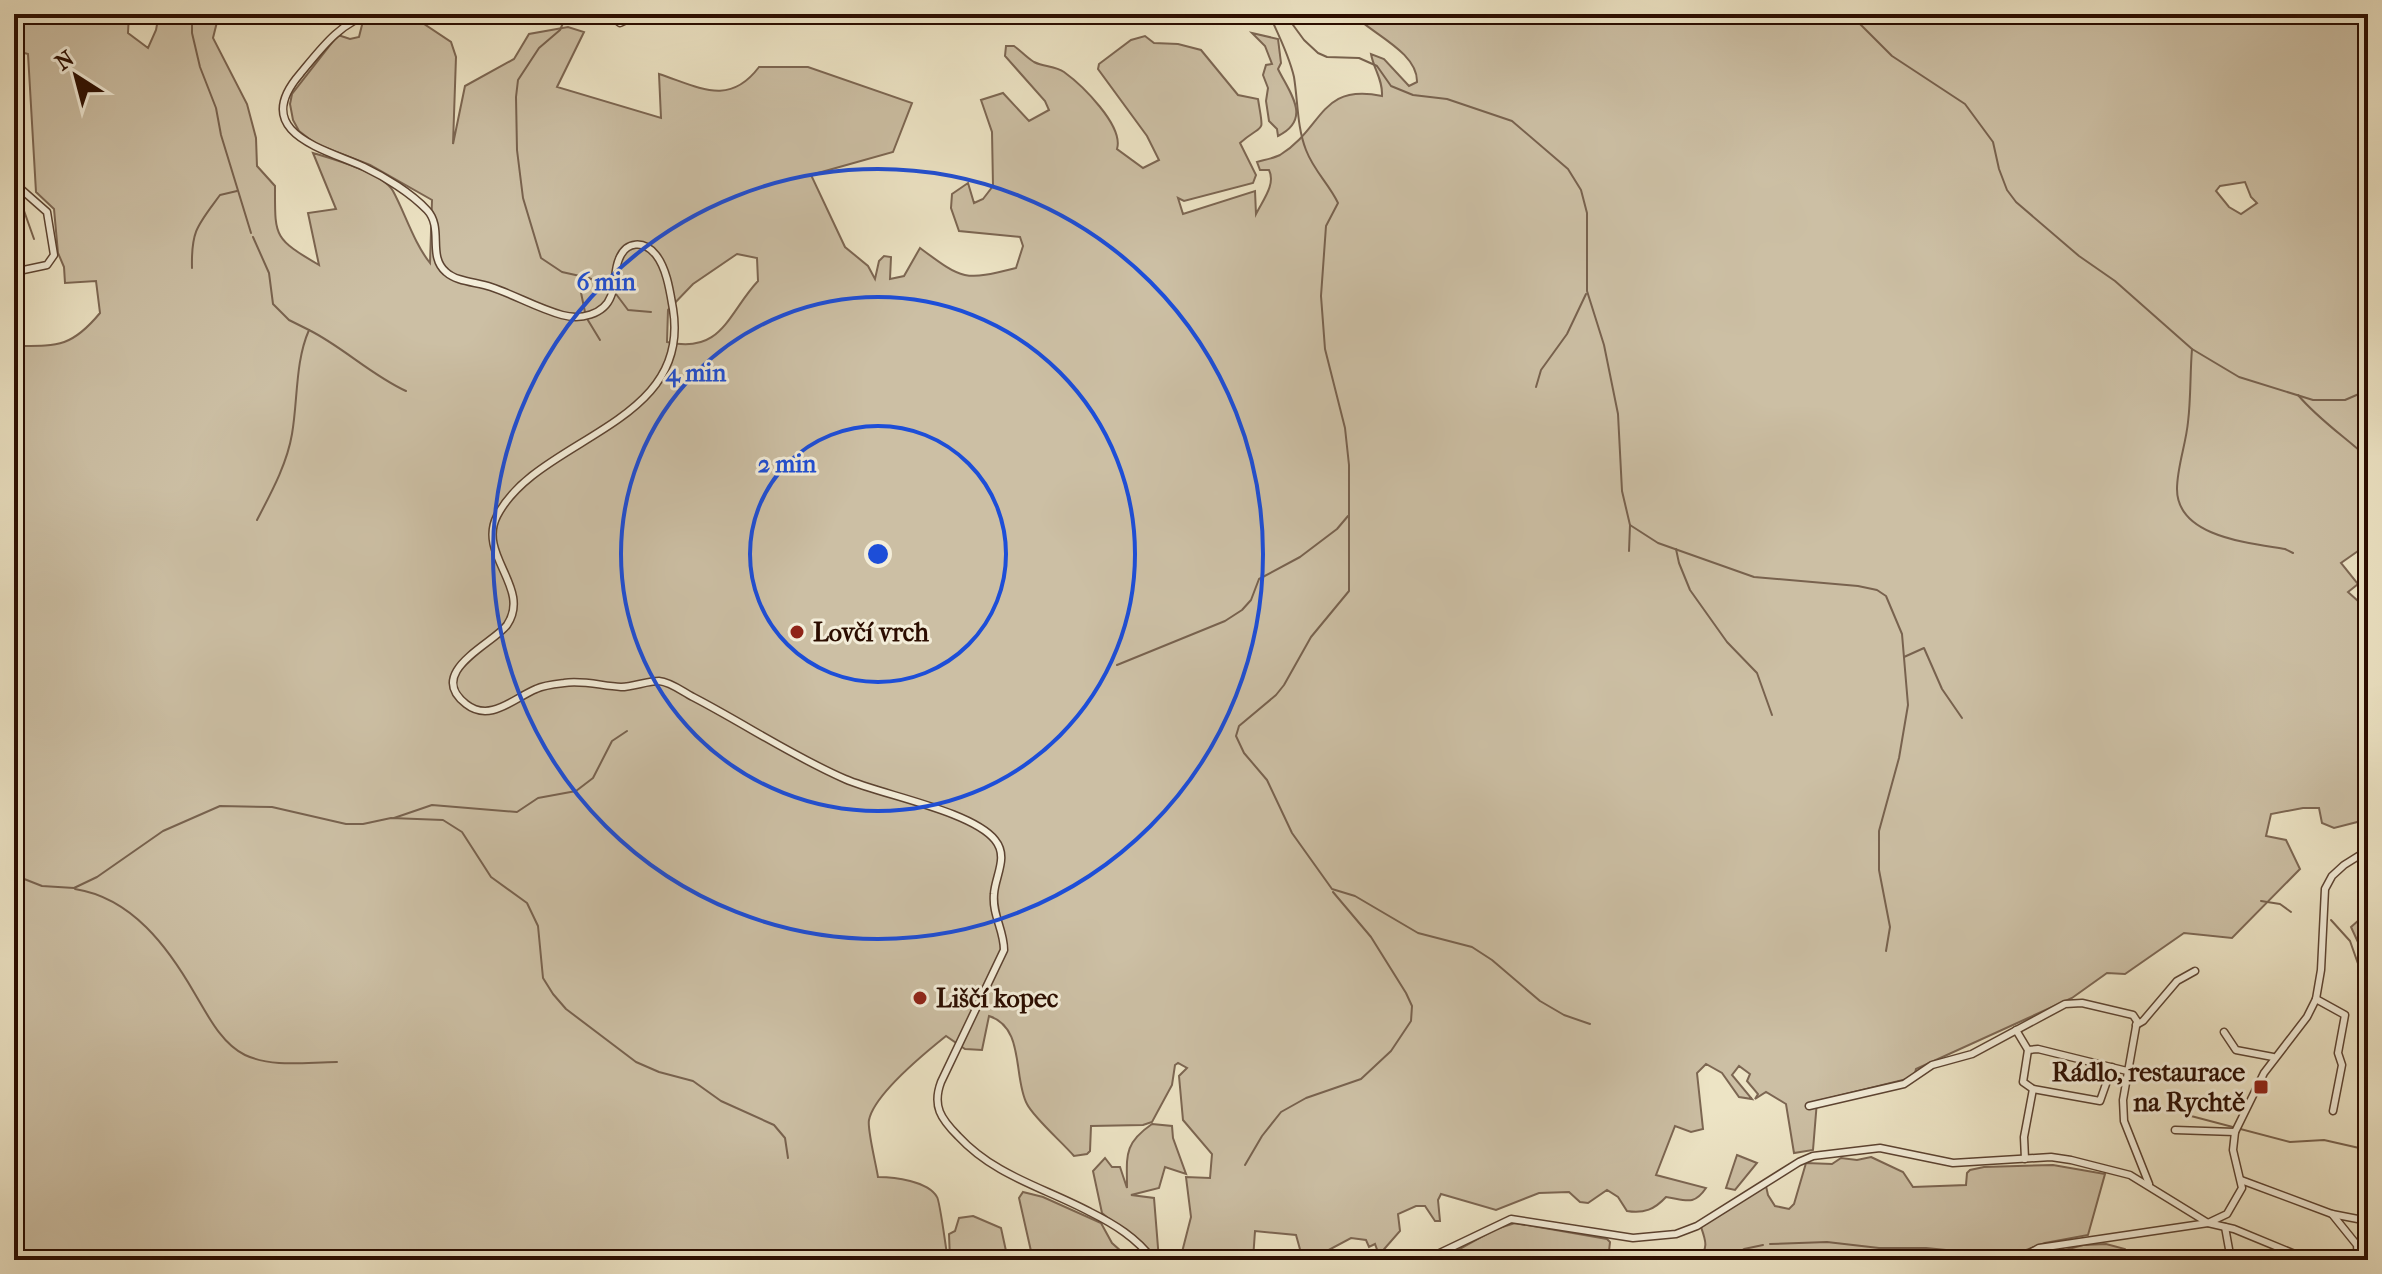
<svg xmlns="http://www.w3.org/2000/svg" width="2382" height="1274" font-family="'IM FELL French Canon',serif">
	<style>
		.green { fill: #ccbfa4; stroke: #7c6652; stroke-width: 2; fill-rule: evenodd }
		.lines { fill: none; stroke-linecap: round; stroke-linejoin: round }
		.stream { stroke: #78624e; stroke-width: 2 }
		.minor-casing { stroke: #5c4331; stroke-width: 9 }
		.minor { stroke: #f3edd9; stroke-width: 6 }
		.ring { fill: none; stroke: #1d4ed8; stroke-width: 4 }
		.poi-dot { fill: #8f2418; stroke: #f3edd9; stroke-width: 3 }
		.labels { text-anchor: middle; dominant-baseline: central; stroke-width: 6; stroke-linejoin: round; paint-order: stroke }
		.poi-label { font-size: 26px; font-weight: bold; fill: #2b0d00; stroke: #f3edd9; text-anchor: start }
		.centre { fill: #1d4ed8; stroke: #f3edd9; stroke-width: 4 }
		.ring-label { font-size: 24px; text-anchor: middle; font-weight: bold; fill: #1d4ed8; stroke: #f3edd9; stroke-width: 6; stroke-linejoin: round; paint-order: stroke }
	</style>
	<rect width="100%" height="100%" fill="#ede4c5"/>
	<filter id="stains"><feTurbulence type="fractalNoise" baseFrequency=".0025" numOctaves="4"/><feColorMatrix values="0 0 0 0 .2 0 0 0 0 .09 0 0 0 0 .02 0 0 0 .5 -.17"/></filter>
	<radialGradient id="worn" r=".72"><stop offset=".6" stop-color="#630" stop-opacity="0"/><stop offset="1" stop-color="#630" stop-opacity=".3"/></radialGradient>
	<g class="green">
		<path d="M14,14h115l-1,19 20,15 8,-18 3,-16h60l-6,24 34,66 9,34 1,28 18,20c0,51 -2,52 44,79l-11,-52 28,-4 -23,-56c20,6 70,20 80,38 12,22 21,52 37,72l2,-63 -62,-35 -54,-21 -17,-13 -6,-11 -3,-16 2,-10 46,-59 12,4 9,-2 4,-16 2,-1 26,-4 30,6 30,20 5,15 -3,87 12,-58 49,-27 15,-25 39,-7 16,5 -27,55 104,31 -2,-44c40,13 70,33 100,-7h49l104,36 -19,49 -82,23 34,72 23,19 7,13 4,-18 5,-5 7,1 -1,22 14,-3 16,-28c43,32 44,33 96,20l7,-22 -3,-9 -61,-6 -8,-23 1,-14 16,-11 6,20 9,-4 10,-13 -1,-54 -11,-32 22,-7 26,28 20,-11 -4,-9 -40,-45 1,-10h8c7,5 13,12 20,16 10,5 21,4 30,10 18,13 60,54 53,77l26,19 16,-8 -12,-24 -49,-67 1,-5 32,-24 14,-4 9,7 24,1 23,6 37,45 20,4c6,38 7,22 -18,44l16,32 -3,8 -69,18 -6,-3 5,16 72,-23 1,23c7,-14 20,-30 13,-44h-9l-3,-8c7,-2 17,-4 23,-7 44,-27 39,-72 102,-59 1,-16 -8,-26 -11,-42l13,5 25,27 8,-4c1,-30 -47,-49 -64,-68h13l9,5c23,-5 38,-4 61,3l19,-8h913v530l-27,19 17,21 -10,8 20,18v201l-7,10 -27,7 -12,-5 -3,-15h-16l-32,6 -5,22 20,4 14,29 -68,69 -48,-5 -59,41 -18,-1 -35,25 -156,71 -1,4 -8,6 -90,22 -4,49 -19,3 -8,-49 -20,-12 -11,7 3,-5 -11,-13 3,-7 -11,-8 -7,9 20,24 -13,-2 -17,-24 -16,-9 -9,9 6,56 -12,3 -16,-6 -19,49 50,13c-12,18 -20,12 -40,9 -11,12 -22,17 -39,14l-9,-14 -11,-7 -19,13 -8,-1 -11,-10 -30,1 -43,17 -55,-16 -3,6 2,21h-5l-10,-15h-9l-18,8 2,17 -21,24 -4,-11 -6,3 -3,-7 -15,-2 -41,22h-7l-7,-25 -41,-4 -2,29h-73l11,-43 -5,-40 24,1 2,-24 -29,-34 -4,-44 8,-8 -9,-5 -3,2 -3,20 -20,37 -9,3 -52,1 -1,25 -3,3 -13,2c-11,-13 -40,-38 -47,-52 -14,-26 -2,-77 -38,-88l-7,34 -17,-1 -19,-13c-20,16 -72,59 -77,84 -2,9 7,44 9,57 16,0 50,4 59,20 3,4 9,53 11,63h-934v-914c43,0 57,2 86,-33l-4,-32 -31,2 -1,-16 -6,-14 -4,-44 -18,-17 -8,-138 -14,-4zM2245,182l6,15 6,6 -16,11 -12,-7 -13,-16 4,-5zM737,254l20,4 1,23c-30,32 -36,74 -91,61l1,-32 25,-26z"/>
		<path d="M1252,33l26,6 3,24 -3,6c11,23 35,50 0,67l-1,-7 -8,-8 -3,-20 2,-13 -5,-13 3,-10 6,-1 -7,-18z"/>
		<path d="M2368,912v52l-17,-37z"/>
		<path d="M1152,1124l20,2 1,12 13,36 -21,-7 -6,21 -28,7 23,3 5,62 -57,-47 -9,-42 12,-13 7,9h8l7,21c0,-32 -4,-44 25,-64z"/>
		<path d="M1737,1155l20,8 -22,27 -9,-2z"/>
		<path d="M1871,1157l32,15 10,15 53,-2 1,-12 3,-3 14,-3 69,-2 52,9 -17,61 -43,8 -43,16 -305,1c12,-11 9,-19 4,-33l65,-41 2,9 7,11 14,3 5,-5 12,-41 26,1 9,-6 16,2z"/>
		<path d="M1023,1192l20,5 58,26 11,20 19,17h-98l-14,-62z"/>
		<path d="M973,1216l28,12 7,32h-58l-1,-26 6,-3 4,-13z"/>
		<path d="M1515,1223l92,16 3,3 -2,18h-168l56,-31z"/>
		<path d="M2106,1244l19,5 6,11h-102l54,-15z"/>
	</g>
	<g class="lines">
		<g class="stream">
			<path d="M192,14v19l8,34 16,41 5,27 30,98"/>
			<path d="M567,14l-7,16 -21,18 -21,32 -2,17 1,53 6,48 18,60 21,14 27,6 23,11"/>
			<path d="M1269,14c9,20 20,41 25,63 4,25 3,50 12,73 8,21 23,34 32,53l-12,23 -5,70 4,53 20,79 4,37v126l-38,46 -27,48 -8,10 -37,31 -3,10 8,17 23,27 25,53 40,56 23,7 63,37 54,14 20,13 48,41 24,14 26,9"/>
			<path d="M1285,14l19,26 14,13 9,4 32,1 18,8 14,20 22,9 34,4 65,22 56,48 13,21 6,23v78l17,54 14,69 4,77 8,34 28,18 96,34 104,9 19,4 9,6 16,38 6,71 -9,53 -20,73v39l11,57 -4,24"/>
			<path d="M1850,14l42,42 73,48 28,38 6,27 8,21 9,12 63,54 36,25 77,68 47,28 74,23h32l23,-10"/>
			<path d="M14,192l9,16 11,31"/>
			<path d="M253,237l16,36 4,31 16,16 20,10c-14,32 -11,69 -17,104 -5,30 -21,59 -35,86"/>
			<path d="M192,268c-1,-38 6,-43 28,-73l17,-4"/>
			<path d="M578,278l8,39 14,23"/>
			<path d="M616,294l12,16 23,2"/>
			<path d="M309,330c34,17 62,45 97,61"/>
			<path d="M2192,349c-2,24 -1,49 -4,73 -2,22 -11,45 -11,67 0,48 72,54 108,60l8,4"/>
			<path d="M1536,387l5,-17 26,-36 19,-40"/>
			<path d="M2298,395c21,25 46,41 70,63"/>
			<path d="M1676,549l3,14 11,27 37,52 30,31 15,42"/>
			<path d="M1629,551l1,-26"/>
			<path d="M1904,657l20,-9 18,41 20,29"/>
			<path d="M1117,665l108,-44 17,-11 9,-10 8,-21 41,-22 37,-28 11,-13"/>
			<path d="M394,818l38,-13 85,7 21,-14 38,-7 17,-13 19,-37 15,-10"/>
			<path d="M14,875l28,11 32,2 23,-11 66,-46 57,-25 52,1 74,17h17l28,-6 52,2 19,12 29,45 36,26 11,23 5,52 10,16 13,15 70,53 23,10 34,9 28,20 53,24 11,13 3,20"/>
			<path d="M75,889c57,9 93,58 120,105 13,22 27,50 50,61 28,13 62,7 92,7"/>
			<path d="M2261,901l19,3 11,8"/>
			<path d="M2331,920l19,21 18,51"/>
			<path d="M2191,1116l99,26 34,-2 44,10"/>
			<path d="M1245,1165l17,-29 19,-24 25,-14 55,-19 30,-28 20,-30 1,-15 -6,-13 -35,-56 -38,-45"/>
			<path d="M1770,1244l57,-2 52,6h47l90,9"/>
			<path d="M1727,1260l17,-11 19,-4"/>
		</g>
		<g class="minor-casing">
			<g id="minor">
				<path d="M371,14c-31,8 -51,36 -71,60 -51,59 25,75 64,93 21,10 47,26 63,43 17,18 0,46 19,62 11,10 31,10 45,15 24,8 46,21 71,28 18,5 42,0 49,-19 5,-11 3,-26 8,-37 7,-18 25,-19 37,-4 11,14 14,37 17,54 19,117 -136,128 -176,207 -20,39 35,72 10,109 -14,19 -82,47 -41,79 24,19 48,-6 70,-15 8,-4 19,-5 28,-6 19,-3 38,3 57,4 12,0 26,-6 38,-6 12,1 24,11 34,16 52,27 99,59 152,82 37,16 127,32 150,61 14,17 0,36 -1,54 -2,21 10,36 10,56l-63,132c-9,24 0,37 17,54 37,40 85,51 132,76 24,12 47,26 63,48"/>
				<path d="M402,14l37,6 31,-6"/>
				<path d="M608,14l12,9 19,-9"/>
				<path d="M14,183l33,29 7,43 -7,10 -33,7"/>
				<path d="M2316,999l29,16 -7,38 4,12 -9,46"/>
				<path d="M2136,1025l7,-4 34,-40 18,-10"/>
				<path d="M2016,1030l12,20 -5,32 10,7 67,12 12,-34"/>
				<path d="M2224,1032l12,18 37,7"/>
				<path d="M2028,1050l10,-1 89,22"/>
				<path d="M1809,1106l95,-22 28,-19 40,-11 93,-50 17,-1 51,12 4,6 -14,79 1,21 25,63"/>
				<path d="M2175,1130l60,2"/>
				<path d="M2025,1159l-1,-22 9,-48"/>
				<path d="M2241,1180l91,34 36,7"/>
				<path d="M2332,1214l25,31 1,15"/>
				<path d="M2225,1227l6,33"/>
				<path d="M1425,1260l86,-41 122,19 43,-4 21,-8 102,-64 14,-6 67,-8 73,15 98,-6 20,3 59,15 78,48 26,6 75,31"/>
				<path d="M2017,1260l22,-12 169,-25 19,-9 15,-26 -9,-38 2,-18 29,-59 43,-56 9,-18 5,-29 4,-81 7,-13 12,-11 24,-15"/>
			</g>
		</g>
		<use href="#minor" class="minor"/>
	</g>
	<g class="ring">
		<circle cx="878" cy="554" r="128"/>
		<circle cx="878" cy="554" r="257"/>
		<circle cx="878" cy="554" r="385"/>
	</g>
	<g class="poi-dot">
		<circle cx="797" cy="632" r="8"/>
		<circle cx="920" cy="998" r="8"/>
		<rect x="2253" y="1079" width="16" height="16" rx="4"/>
	</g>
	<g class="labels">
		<g class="poi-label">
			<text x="813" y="632">Lovčí vrch</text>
			<text x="936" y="998">Liščí kopec</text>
			<text x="2245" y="1072" text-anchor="end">Rádlo, restaurace<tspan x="2245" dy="30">na Rychtě</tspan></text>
		</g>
	</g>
	<circle cx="878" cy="554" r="12" class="centre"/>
	<g class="ring-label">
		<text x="606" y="290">6 min</text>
		<text x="696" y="381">4 min</text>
		<text x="787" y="472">2 min</text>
	</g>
	<rect width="2382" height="1274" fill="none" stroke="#ede4c5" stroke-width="48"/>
	<rect x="16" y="16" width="2350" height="1242" fill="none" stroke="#2b0d00" stroke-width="4"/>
	<rect x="24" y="24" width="2334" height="1226" fill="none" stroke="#2b0d00" stroke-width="2"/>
	<g transform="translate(76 76) rotate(324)" stroke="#f3edd9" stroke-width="6" paint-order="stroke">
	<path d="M0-6L14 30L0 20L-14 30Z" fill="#2b0d00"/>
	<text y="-12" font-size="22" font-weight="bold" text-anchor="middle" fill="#2b0d00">N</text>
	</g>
	<rect width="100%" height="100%" filter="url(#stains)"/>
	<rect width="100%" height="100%" fill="url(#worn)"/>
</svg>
